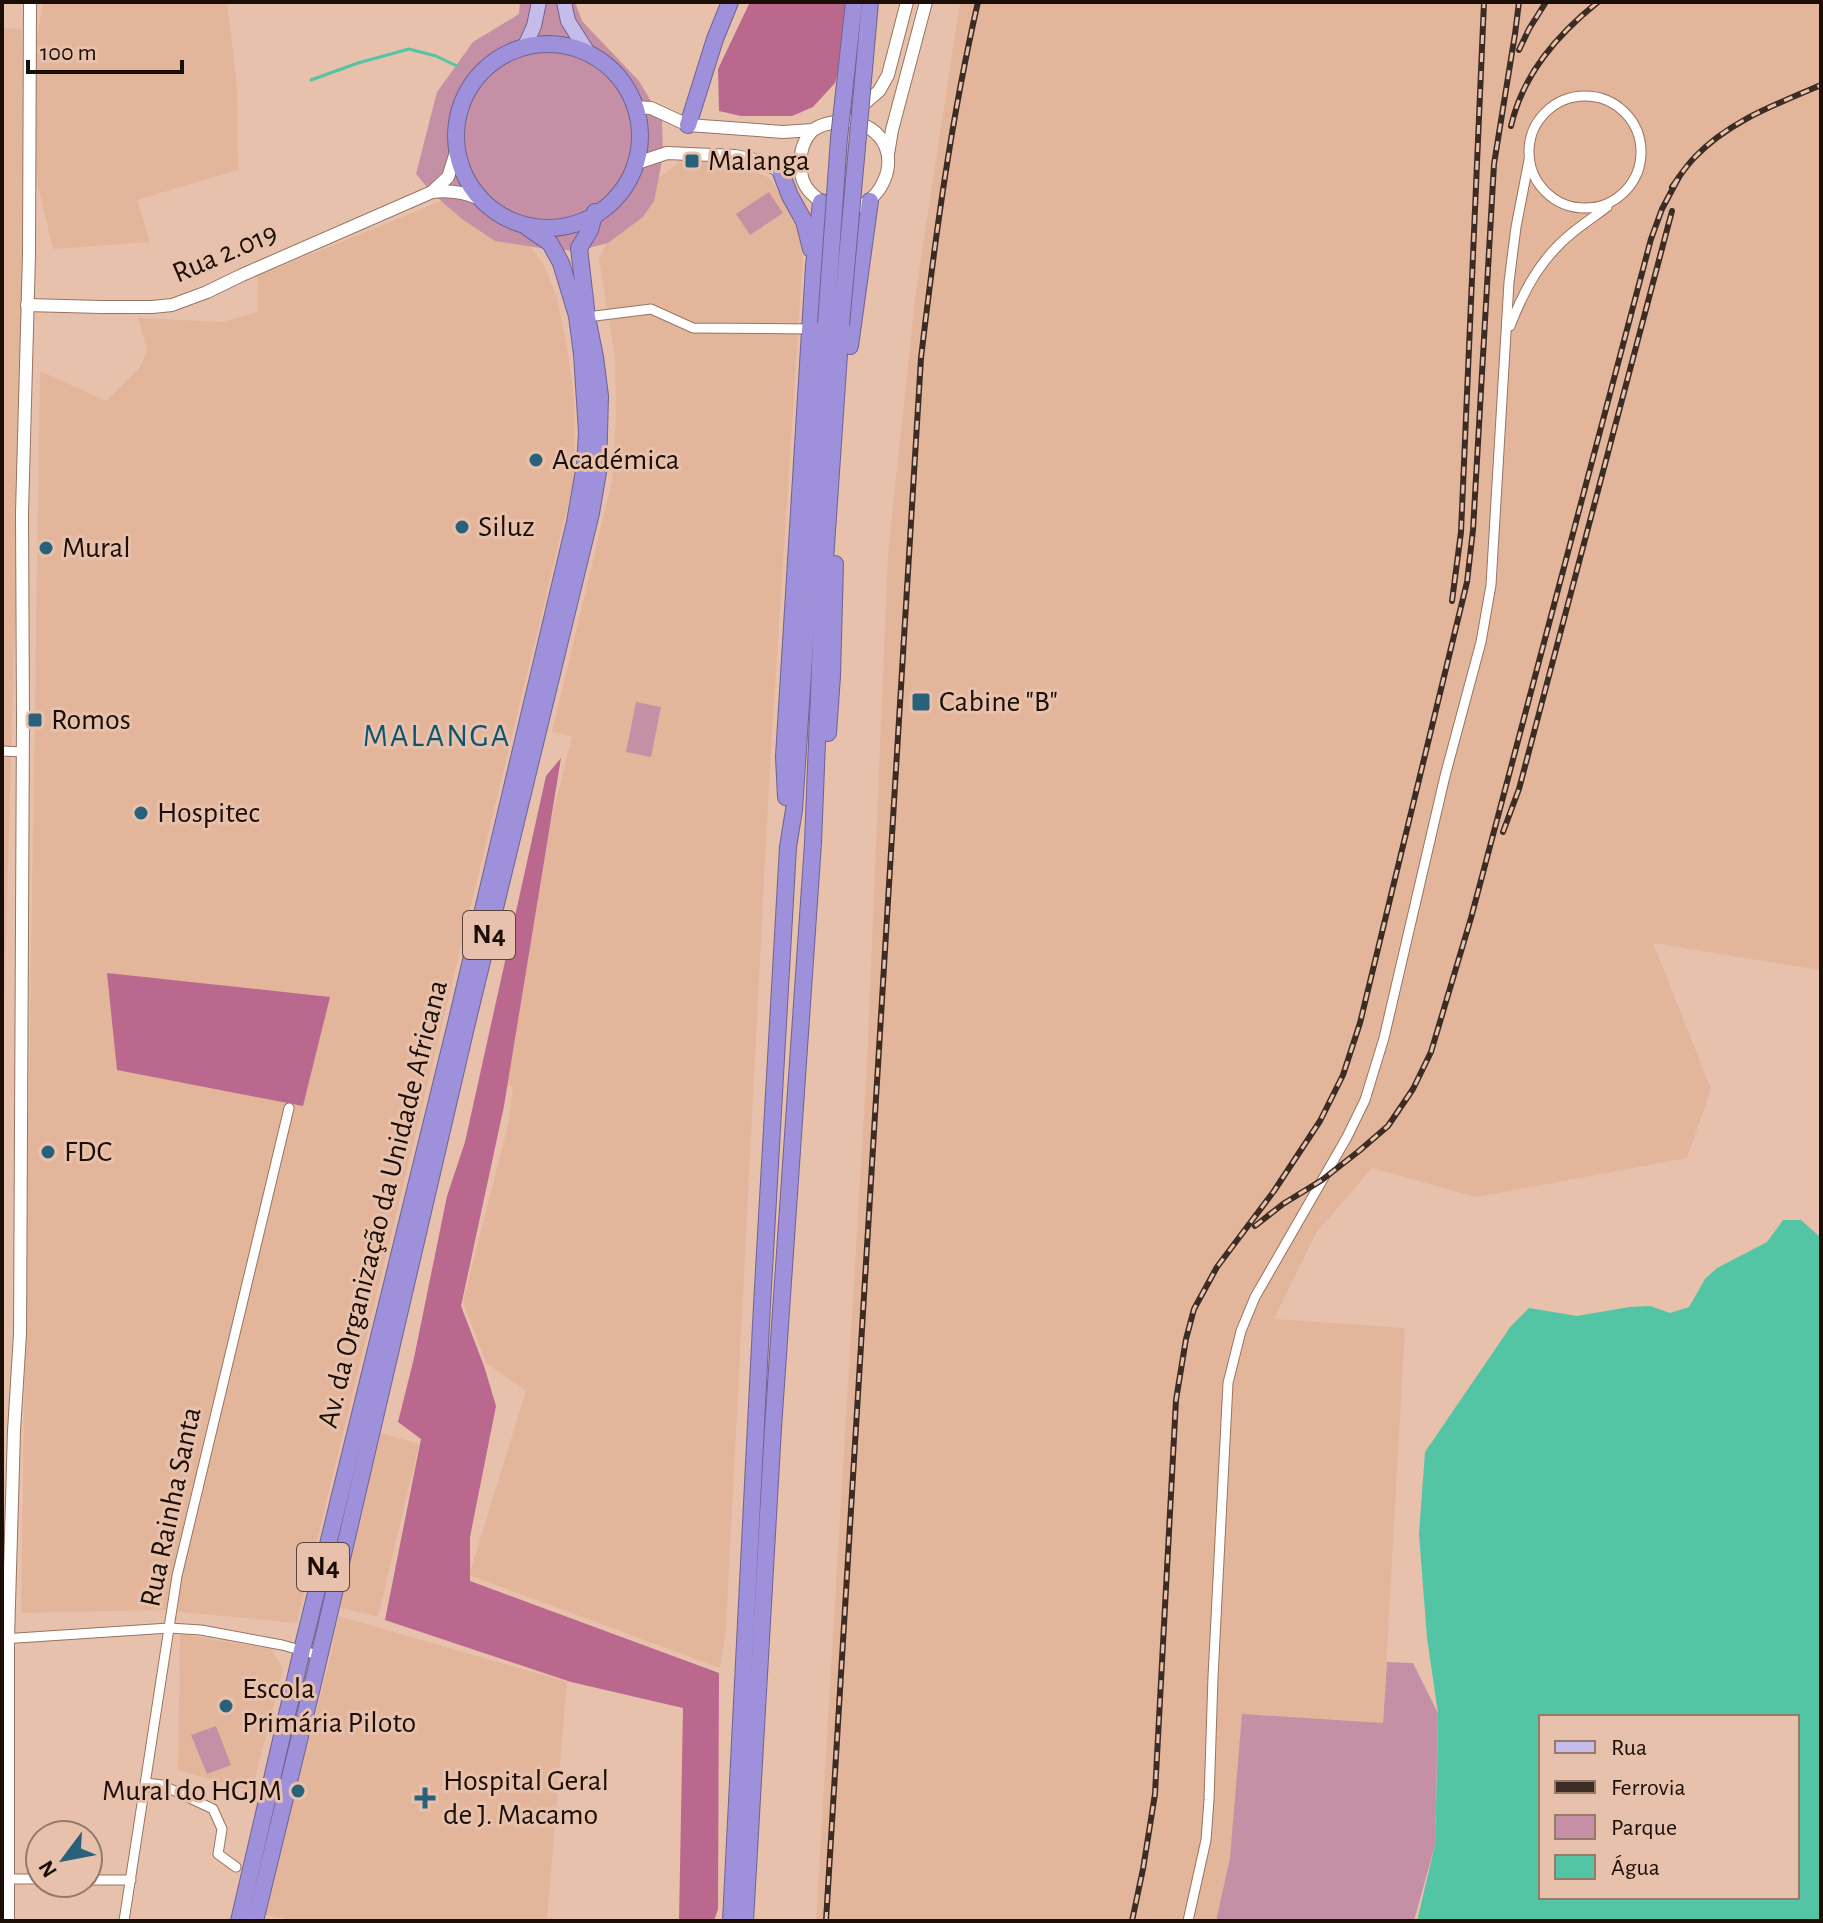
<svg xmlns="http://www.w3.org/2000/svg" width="1823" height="1923" font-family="'Alegreya Sans',sans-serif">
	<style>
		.built { fill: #e3b69c }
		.green { fill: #c590a6 }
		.forest { fill: #bb688e }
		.water { fill: #53c5a5; fill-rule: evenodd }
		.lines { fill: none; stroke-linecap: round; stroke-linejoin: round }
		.stream { stroke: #53c5a5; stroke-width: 3 }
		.street-casing { stroke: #977460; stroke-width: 11 }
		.secondary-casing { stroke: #977460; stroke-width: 14 }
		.primary-casing { stroke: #706290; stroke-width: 16 }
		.highway-casing { stroke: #706290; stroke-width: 18 }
		.street { stroke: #fff; stroke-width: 9 }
		.secondary { stroke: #fff; stroke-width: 12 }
		.primary { stroke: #c5bce9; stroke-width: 14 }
		.highway { stroke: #9e90da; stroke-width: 16 }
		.rail-casing { stroke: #3d2c23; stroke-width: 6 }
		.rail { stroke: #e7c1ab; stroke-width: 3; stroke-dasharray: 9; stroke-linecap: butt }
		.highway-bridge-casing { stroke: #706290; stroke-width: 18; stroke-linecap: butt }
		.highway-bridge { stroke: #9e90da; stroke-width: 16 }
		.poi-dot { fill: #29617b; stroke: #e7c1ab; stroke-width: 3 }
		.labels { text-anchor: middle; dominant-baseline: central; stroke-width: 6; stroke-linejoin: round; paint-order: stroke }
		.shield { fill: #e7c1ab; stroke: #584438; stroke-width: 2 }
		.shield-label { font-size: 28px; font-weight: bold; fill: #1b0e07 }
		.poi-label { font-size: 30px; fill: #1b0e07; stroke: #e7c1ab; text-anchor: start }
		.street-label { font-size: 30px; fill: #1b0e07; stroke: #e7c1ab }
		.neighbourhood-label { font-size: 32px; letter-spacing: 2px; fill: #0d5471; stroke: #e7c1ab }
	</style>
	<rect width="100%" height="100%" fill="#e7c1ab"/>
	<g class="built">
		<path d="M43,2h184l10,83 1,85 -101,30 13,42 -97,7 -21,-89 1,-95z"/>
		<path d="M960,2h861v968l-168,-27 58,146 -24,69 -211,39 -104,-29 -55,64 -43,87 131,9 -22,395 -153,135 -14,63h-400l51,-858 21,-510 28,-262z"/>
		<path d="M2,28l20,1 3,246 -22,760 1,309 -2,70z"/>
		<path d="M683,159l56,5 30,14 18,23 9,22 7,34 -33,506 -44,866 -6,39 -251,-93 57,-184 -40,-28 -23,-61 46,-181 4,-34 -15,-5 48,-240 26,-106 -20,-4 60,-251 4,-66 -1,-57 -16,-99 25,-55z"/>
		<path d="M451,197l80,50 14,20 12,31 11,55 6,44 1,79 -278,1147 -137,-13 -139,3 19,-1242 66,30 34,-34 7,-17 -9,-32 84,4 35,-10 1,-36z"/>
		<path d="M381,1433l38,11 -41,173 -40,-10z"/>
		<path d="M338,1616l229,66 -20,239h-250l-33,-7 66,-255z"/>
		<path d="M180,1634l91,15 12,20 -31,122 -74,-21z"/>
	</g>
	<g class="green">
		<path d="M520,2h55l7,19 57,60 23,39 1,36 -9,45 -11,16 -35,26 -31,8 -37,-3 -45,-7 -33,-22 -30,-26 -16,-19 21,-82 36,-50 46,-28z"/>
		<path d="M769,192l14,21 -33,22 -14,-21z"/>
		<path d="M636,702l25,5 -10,50 -25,-5z"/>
		<path d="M1387,1662l26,1 25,50 -3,132 -21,76h-198l14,-63 12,-144 141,9z"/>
		<path d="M216,1726l15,39 -24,9 -16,-39z"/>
	</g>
	<g class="forest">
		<path d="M750,2h95l5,32 -6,16 -9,33 -22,24 -21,9h-51l-22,-5 -1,-42z"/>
		<path d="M561,758l-57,348 -43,200 23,60 12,40 -26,131v44l249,92 -1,236 -4,12h-35l4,-213 -112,-26 -186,-62 36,-181 -23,-17 16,-64 33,-162 18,-54 81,-366z"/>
		<path d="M107,973l223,24 -27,109 -186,-36z"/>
	</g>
	<path class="water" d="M1783,1220h18l20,18v683h-404l18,-76 2,-76 1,-56 -11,-75 -8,-104 6,-82 86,-126 18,-18 48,8 52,-9 21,-1 20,7 19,-6 16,-28 12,-11 50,-26zM1541,1717h256v180h-256z"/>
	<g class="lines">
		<path class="stream" d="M311,80l47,-17 51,-14 27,7 21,10"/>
		<g class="street-casing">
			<g id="street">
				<circle cx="1585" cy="152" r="56"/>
				<path d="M587,317l64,-8 42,19 118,1"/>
				<path d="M1510,326c14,-36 31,-68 62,-93 11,-9 23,-17 35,-26"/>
				<path d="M2,751l21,1"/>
				<path d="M2,1639l167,-11 32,2 81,15 36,10"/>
				<path d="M146,1783l16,2 51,24 9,20 -4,25 18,13"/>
				<path d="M9,1879h31"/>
				<path d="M88,1880h43"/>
				<path d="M124,1921l53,-345 112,-468"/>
				<path d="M1188,1921l18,-81 3,-40 4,-123 15,-294 13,-52 14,-34 92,-160 18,-37 19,-62 61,-262 36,-134 10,-57 18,-303 7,-55 13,-67"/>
			</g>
		</g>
		<g class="secondary-casing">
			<g id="secondary">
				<path d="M636,107l15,1 37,17 95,7 30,-2"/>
				<path d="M858,109l21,-18 9,-16 19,-73"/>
				<path d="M847,120c85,16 21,131 -36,73 -15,-15 -14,-46 1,-62 9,-8 24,-9 35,-11z"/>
				<path d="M888,154l4,-24 34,-128"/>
				<path d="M637,163l30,-10 68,3 25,5 26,13"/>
				<path d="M432,192l16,-15 9,-28"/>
				<path d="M27,305l74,2h51l20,-2 35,-13 35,-17 190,-83c18,-2 32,0 48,7"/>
				<path d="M8,1921v-283l6,-207 6,-97 3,-616 -1,-205 7,-258 1,-253"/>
			</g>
		</g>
		<g class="primary-casing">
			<g id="primary">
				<path d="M564,2l4,19 19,30"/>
				<path d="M524,48l10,-22 5,-24"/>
			</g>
		</g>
		<g class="highway-casing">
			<g id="highway">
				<circle cx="548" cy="136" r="92"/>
				<path d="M688,125l27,-86 15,-37"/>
				<path d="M780,170l10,26 14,25 7,28"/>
				<path d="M850,346l20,-145"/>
				<path d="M828,733l4,-57 3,-112"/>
				<path d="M786,797l-2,-40 30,-491 7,-64"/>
				<path d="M239,1921l63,-271 153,-622 120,-506 10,-57 2,-32 -5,-79 -5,-38 -16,-53 -11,-20 -22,-15"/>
				<path d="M255,1921l58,-238 153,-656 125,-514 7,-41 2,-76 -5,-39 -8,-40 -8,-69 11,-18 5,-18"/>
				<path d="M731,1921l31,-616 26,-458 6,-37 32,-486"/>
				<path d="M745,1921l28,-493 40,-585 10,-253 18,-265"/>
			</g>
		</g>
		<use href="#street" class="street"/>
		<use href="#secondary" class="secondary"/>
		<use href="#primary" class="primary"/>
		<use href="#highway" class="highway"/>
		<g class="rail-casing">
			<g id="rail">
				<path d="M1519,50l10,-21 17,-27"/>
				<path d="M1511,126c12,-52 46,-91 87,-124"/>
				<path d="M1672,187c7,-10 14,-21 23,-30 34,-36 82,-53 126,-72"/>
				<path d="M1452,601l9,-69 23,-530"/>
				<path d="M1503,832l16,-43 153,-578"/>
				<path d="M1255,1226l28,-22 39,-24 37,-29 29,-25 25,-37 18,-37 40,-134 180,-679 11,-30 17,-32"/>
				<path d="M826,1921l95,-1563c14,-119 30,-239 57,-356"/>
				<path d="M1132,1921l11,-52 12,-75 21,-394 10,-61 8,-30 23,-42 57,-76 46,-70 23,-46 17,-52 107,-441 6,-52 21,-366 21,-130 4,-32"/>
			</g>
		</g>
		<use href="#rail" class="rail"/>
		<g class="highway-bridge-casing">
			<g id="highway-bridge">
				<path d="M826,324l13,-186 15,-136"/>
				<path d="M841,325l29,-323"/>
			</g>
		</g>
		<use href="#highway-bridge" class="highway-bridge"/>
	</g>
	<g class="poi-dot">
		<rect x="684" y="153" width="16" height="16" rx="4"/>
		<circle cx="536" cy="460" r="8"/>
		<circle cx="462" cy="527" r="8"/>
		<circle cx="46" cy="548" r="8"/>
		<rect x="911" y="692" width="20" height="20" rx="4"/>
		<rect x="27" y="712" width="16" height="16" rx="4"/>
		<circle cx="141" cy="813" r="8"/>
		<circle cx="48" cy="1152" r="8"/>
		<circle cx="226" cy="1706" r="8"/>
		<circle cx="298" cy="1791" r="8"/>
		<path d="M421 1786h8v8h8v8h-8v8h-8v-8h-8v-8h8z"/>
	</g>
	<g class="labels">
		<g class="shield">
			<rect x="463" y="911" width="52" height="48" rx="6"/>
			<rect x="297" y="1543" width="52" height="48" rx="6"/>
		</g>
		<g class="shield-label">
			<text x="489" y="935">N4</text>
			<text x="323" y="1567">N4</text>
		</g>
		<g class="poi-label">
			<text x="708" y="161">Malanga</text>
			<text x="552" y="460">Académica</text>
			<text x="478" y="527">Siluz</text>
			<text x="62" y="548">Mural</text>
			<text x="939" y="702">Cabine "B"</text>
			<text x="51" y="720">Romos</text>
			<text x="157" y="813">Hospitec</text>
			<text x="64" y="1152">FDC</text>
			<text x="242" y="1689">Escola<tspan x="242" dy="34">Primária Piloto</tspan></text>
			<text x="443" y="1781">Hospital Geral<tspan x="443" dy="34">de J. Macamo</tspan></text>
			<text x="282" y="1791" text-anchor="end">Mural do HGJM</text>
		</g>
		<g class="street-label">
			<text transform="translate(225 253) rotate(-23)">Rua 2.019</text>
			<text transform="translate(383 1204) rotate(-76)">Av. da Organização da Unidade Africana</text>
			<text transform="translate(171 1507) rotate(-78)">Rua Rainha Santa</text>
		</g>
		<g class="neighbourhood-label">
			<text x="437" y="736">MALANGA</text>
		</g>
	</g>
	<rect width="1823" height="1923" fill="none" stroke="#1b0e07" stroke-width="8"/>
	<rect x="1539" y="1715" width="260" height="184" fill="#e7c1ab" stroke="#957969" stroke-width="2"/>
	<rect x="1555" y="1741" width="40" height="12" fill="#c5bce9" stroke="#957969" stroke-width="2"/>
	<text x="1611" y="1755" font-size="24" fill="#1b0e07">Rua</text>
	<rect x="1555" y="1781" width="40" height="12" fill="#3d2c23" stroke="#957969" stroke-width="2"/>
	<text x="1611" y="1795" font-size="24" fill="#1b0e07">Ferrovia</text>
	<rect x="1555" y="1815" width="40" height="24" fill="#c590a6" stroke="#957969" stroke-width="2"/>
	<text x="1611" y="1835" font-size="24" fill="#1b0e07">Parque</text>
	<rect x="1555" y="1855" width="40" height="24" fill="#53c5a5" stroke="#957969" stroke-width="2"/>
	<text x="1611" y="1875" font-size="24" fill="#1b0e07">Água</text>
	<g transform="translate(64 1859) rotate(238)"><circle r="38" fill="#e7c1ab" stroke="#957969" stroke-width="2"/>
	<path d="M0-6L14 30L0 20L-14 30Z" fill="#29617b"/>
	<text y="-12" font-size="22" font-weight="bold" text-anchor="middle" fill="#1b0e07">N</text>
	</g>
	<path d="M28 60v12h154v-12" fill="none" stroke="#1b0e07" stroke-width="4"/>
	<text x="40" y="60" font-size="24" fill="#1b0e07" stroke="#e7c1ab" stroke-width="6" paint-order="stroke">100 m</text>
</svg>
